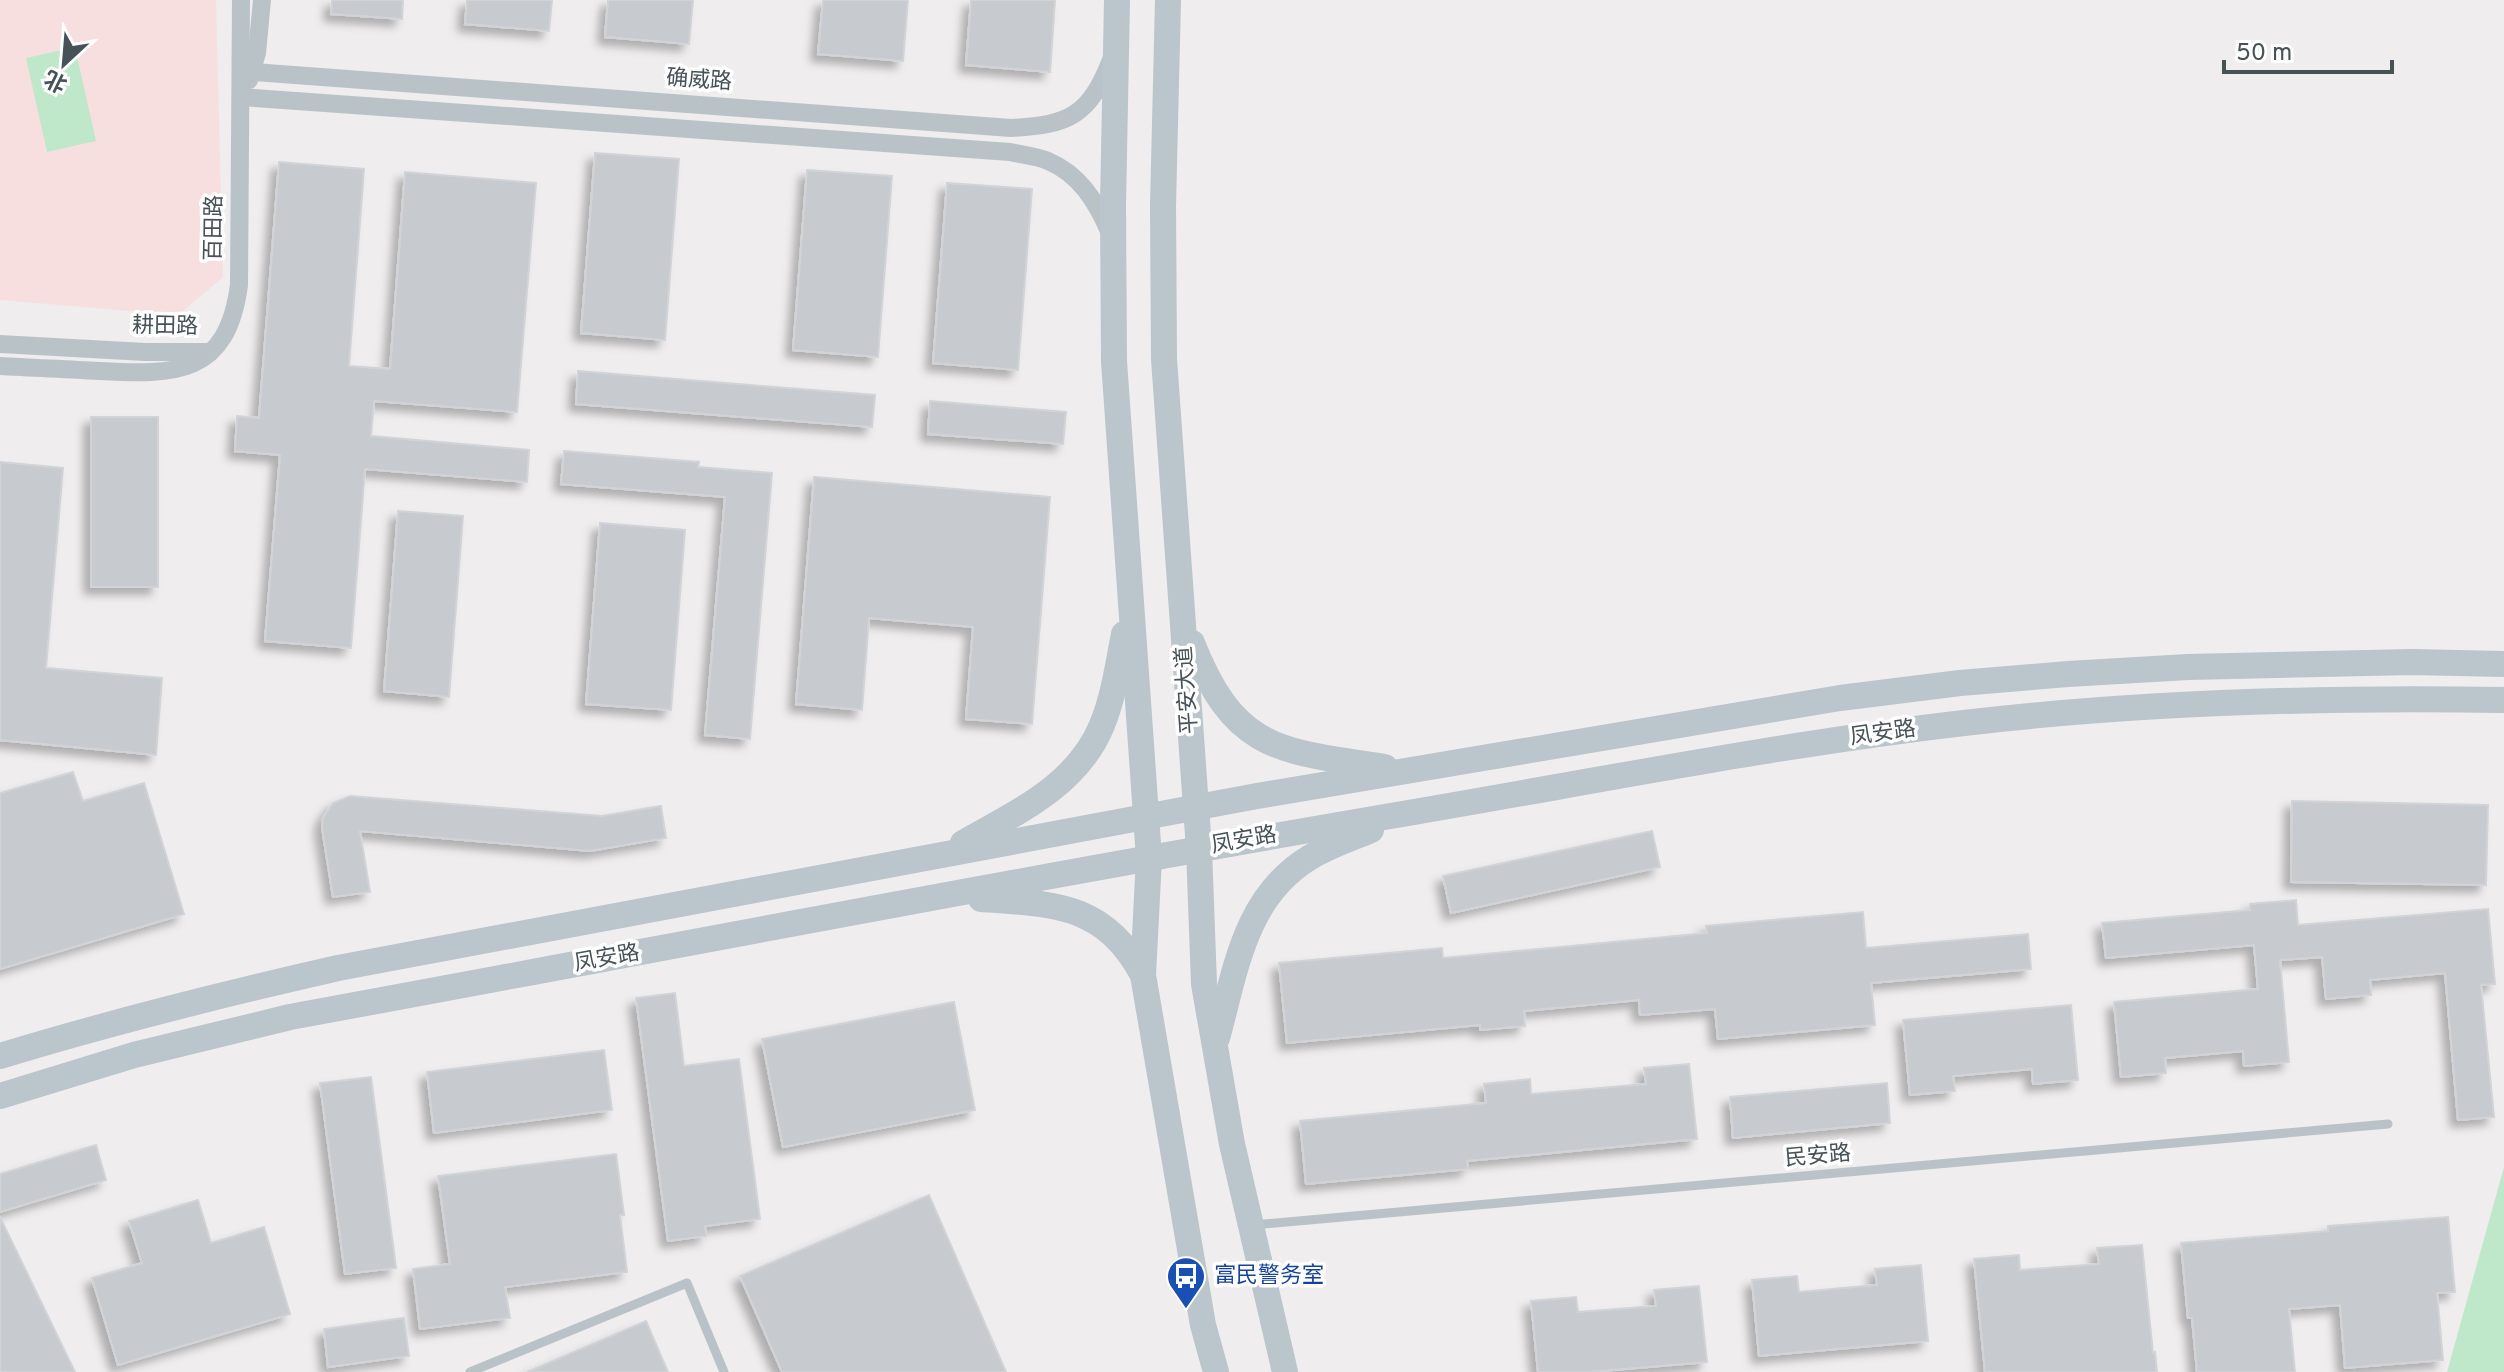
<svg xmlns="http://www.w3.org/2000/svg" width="2504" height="1372" font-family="Overpass,'Noto Sans SC',sans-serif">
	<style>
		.medical { fill: #f7dfe0 }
		.green { fill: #bfe8ca }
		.building { fill: #c7cacf; stroke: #d1d4d7; stroke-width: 2; filter: url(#shadow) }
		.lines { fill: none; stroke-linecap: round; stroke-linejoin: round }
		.lane { stroke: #b9c3c7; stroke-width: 9 }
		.street { stroke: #b9c3c7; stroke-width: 18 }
		.secondary { stroke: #bac5cc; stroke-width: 26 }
		.labels { text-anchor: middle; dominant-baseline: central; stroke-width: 7; stroke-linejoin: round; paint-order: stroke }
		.street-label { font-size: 22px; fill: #475257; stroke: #fff }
		.transit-label { font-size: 22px; fill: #164399; stroke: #fff; text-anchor: start }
	</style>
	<defs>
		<filter id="shadow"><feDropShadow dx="-7" dy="7" stdDeviation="4" flood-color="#0004"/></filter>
	</defs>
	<rect width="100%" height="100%" fill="#efeded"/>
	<path class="medical" d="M0,0h216l7,277 -45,38 -178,-15z"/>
	<g class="green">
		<path d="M75,47l21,94 -49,11 -21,-94z"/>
		<path d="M2504,1167v205h-57z"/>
	</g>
	<g class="building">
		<path d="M332,0h71l-1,19 -71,-5z"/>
		<path d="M467,0h85l-3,31 -84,-7z"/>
		<path d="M608,0h85l-4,44 -84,-7z"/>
		<path d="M823,0h85l-5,61 -85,-7z"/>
		<path d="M971,0h84l-5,72 -84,-7z"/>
		<path d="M595,153l84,6 -14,181 -84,-7z"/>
		<path d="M279,162l85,7 -15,197 41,3 15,-197 131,11 -19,229 -143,-11 -3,35 158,14 -2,32 -162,-13 -14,179 -86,-7 15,-186 -45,-4 2,-35 22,2z"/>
		<path d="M807,170l85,6 -14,181 -85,-7z"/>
		<path d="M947,183l85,6 -14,181 -85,-7z"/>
		<path d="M578,371l297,24 -3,32 -296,-23z"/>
		<path d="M930,401l136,11 -3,32 -135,-10z"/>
		<rect x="91" y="417" width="67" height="170"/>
		<path d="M564,451l135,11 -1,5 74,6 -22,266 -45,-4 20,-238 -164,-13z"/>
		<path d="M0,462l63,6 -17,200 116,10 -6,77 -156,-15z"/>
		<path d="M814,477l236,20 -18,227 -66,-5 7,-92 -104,-9 -7,92 -66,-6z"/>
		<path d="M398,511l65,5 -14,181 -65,-6z"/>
		<path d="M600,523l85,7 -14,180 -85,-6z"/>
		<path d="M73,772l10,29 61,-18 40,131 -184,55v-176z"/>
		<path d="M350,796l252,20 59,-10 5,32 -76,13 -230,-20 10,61 -37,5 -11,-69 1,-10 10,-15z"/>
		<path d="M2292,801l196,4 -2,80 -195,-3z"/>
		<path d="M1652,831l8,36 -209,46 -8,-37z"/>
		<path d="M2296,900l2,25 190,-16 7,75 -14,1 13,132 -36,3 -13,-147 -75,7 1,15 -45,4 -4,-42 -42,3 9,102 -45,4 -1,-15 -78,7 1,15 -45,4 -7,-75 144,-13 -4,-44 -148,13 -4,-35 148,-13v-6z"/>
		<path d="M1863,912l3,36 162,-14 3,35 -160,14 4,42 -157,14 -3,-30 -75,6 -1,-15 -115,11 1,15 -45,4v-5l-193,18 -8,-80 163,-15 1,10 264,-25 -1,-7z"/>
		<path d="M675,993l9,73 55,-7 21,160 -55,7 1,10 -38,5 -32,-243z"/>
		<path d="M954,1002l21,108 -192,37 -21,-108z"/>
		<path d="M2071,1005l7,75 -45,4 -1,-15 -79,7 2,15 -45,4 -7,-75z"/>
		<path d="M604,1050l8,60 -178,23 -7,-61z"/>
		<path d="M1689,1064l8,75 -230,22 1,8 -162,15 -6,-63 186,-18 -2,-19 46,-5 1,15 115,-10 -2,-16z"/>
		<path d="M371,1077l25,191 -51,6 -25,-191z"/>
		<path d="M1887,1083l3,40 -157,15 -3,-41z"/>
		<path d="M96,1145l10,35 -106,32v-38z"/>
		<path d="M616,1154l8,61h-4l7,57 -122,15 5,31 -90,11 -7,-60 37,-5 -12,-88z"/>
		<path d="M929,1195l77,177h-224l-42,-96z"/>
		<path d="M198,1200l13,43 53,-16 26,87 -172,51 -26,-87 50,-15 -13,-42z"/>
		<path d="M0,1217l75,155h-75z"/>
		<path d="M2448,1217l7,75 -18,1 6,67 -98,8 -5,-63 -51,4 6,63h-98l-5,-54h-4l-7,-75 147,-12v-5z"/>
		<path d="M2142,1245l11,108 2,-1 2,20h-172l-11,-113 45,-4 1,15 79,-6 -2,-16z"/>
		<path d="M1921,1265l7,76 -169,15 -7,-76 45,-4 2,16 78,-7 -2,-16z"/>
		<path d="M1699,1286l8,76 -118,10h-51l-7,-71 45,-4 2,15 78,-6 -2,-16z"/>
		<path d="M404,1318l5,38 -81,11 -4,-38z"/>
		<path d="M646,1321l22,51h-141z"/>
	</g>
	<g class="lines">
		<g class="lane">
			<path d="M1252,1225l1136,-101"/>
			<path d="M470,1372l217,-89 37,89"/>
		</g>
		<g class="street">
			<path d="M241,71l770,57c58,-3 78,-12 100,-68"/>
			<path d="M249,80l8,-27 5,-53"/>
			<path d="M241,97l769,55c12,3 27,4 38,9 31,13 48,40 61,70"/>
			<path d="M0,344l145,8h65"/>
			<path d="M0,366c33,2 66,3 99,5 76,4 128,5 140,-86l2,-285"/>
		</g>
		<g class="secondary">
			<path d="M1117,0l-4,205 1,156 35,497 -6,117 60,350 13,47"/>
			<path d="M1168,0l-5,206 1,153 35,490 5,135 28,160 53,228"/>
			<path d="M1192,643c43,109 88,108 193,124"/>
			<path d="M963,843c54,-31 114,-57 139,-118 12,-29 16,-61 22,-91"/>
			<path d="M981,899c73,5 123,4 162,76"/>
			<path d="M1217,1038c19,-68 27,-140 92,-180 19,-12 41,-19 62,-28"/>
			<path d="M0,1056c112,-34 224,-62 338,-88l919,-172 583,-98 120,-15 108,-9 120,-7 224,-5 92,2"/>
			<path d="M0,1096l134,-41 156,-38c376,-69 752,-142 1130,-206 181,-31 362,-67 544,-88 179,-21 360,-26 540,-23"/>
		</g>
	</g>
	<defs>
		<g id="bus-pin" transform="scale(2)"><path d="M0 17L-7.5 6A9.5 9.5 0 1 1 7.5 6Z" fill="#1a4fb4" stroke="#fff"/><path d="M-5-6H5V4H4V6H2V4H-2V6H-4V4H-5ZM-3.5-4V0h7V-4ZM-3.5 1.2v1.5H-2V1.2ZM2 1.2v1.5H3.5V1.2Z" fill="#fff"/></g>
	</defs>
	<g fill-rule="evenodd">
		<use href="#bus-pin" x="1186" y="1276"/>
	</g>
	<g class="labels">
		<g class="street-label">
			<text transform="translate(699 81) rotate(4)">确威路</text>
			<text transform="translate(215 228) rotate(-89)">百田路</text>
			<text transform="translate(165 327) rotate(1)">耕田路</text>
			<text transform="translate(1188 690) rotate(-94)">平安大道</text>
			<text transform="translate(1883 734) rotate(-8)">凤安路</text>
			<text transform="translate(1244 841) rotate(-10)">凤安路</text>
			<text transform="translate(607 959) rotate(-10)">凤安路</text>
			<text transform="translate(1818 1157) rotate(-5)">民安路</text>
		</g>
		<g class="transit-label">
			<text x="1214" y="1276">富民警务室</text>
		</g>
	</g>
	<g transform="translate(64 64) rotate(206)" stroke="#ffffff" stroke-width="6" paint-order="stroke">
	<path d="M0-6L14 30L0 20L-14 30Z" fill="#475257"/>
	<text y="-12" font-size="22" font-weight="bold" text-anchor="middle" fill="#475257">北</text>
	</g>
	<path d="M2224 60v12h168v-12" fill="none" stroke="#475257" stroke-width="4"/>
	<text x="2236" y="60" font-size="24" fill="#475257" stroke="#ffffff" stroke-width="6" paint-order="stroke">50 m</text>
</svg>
